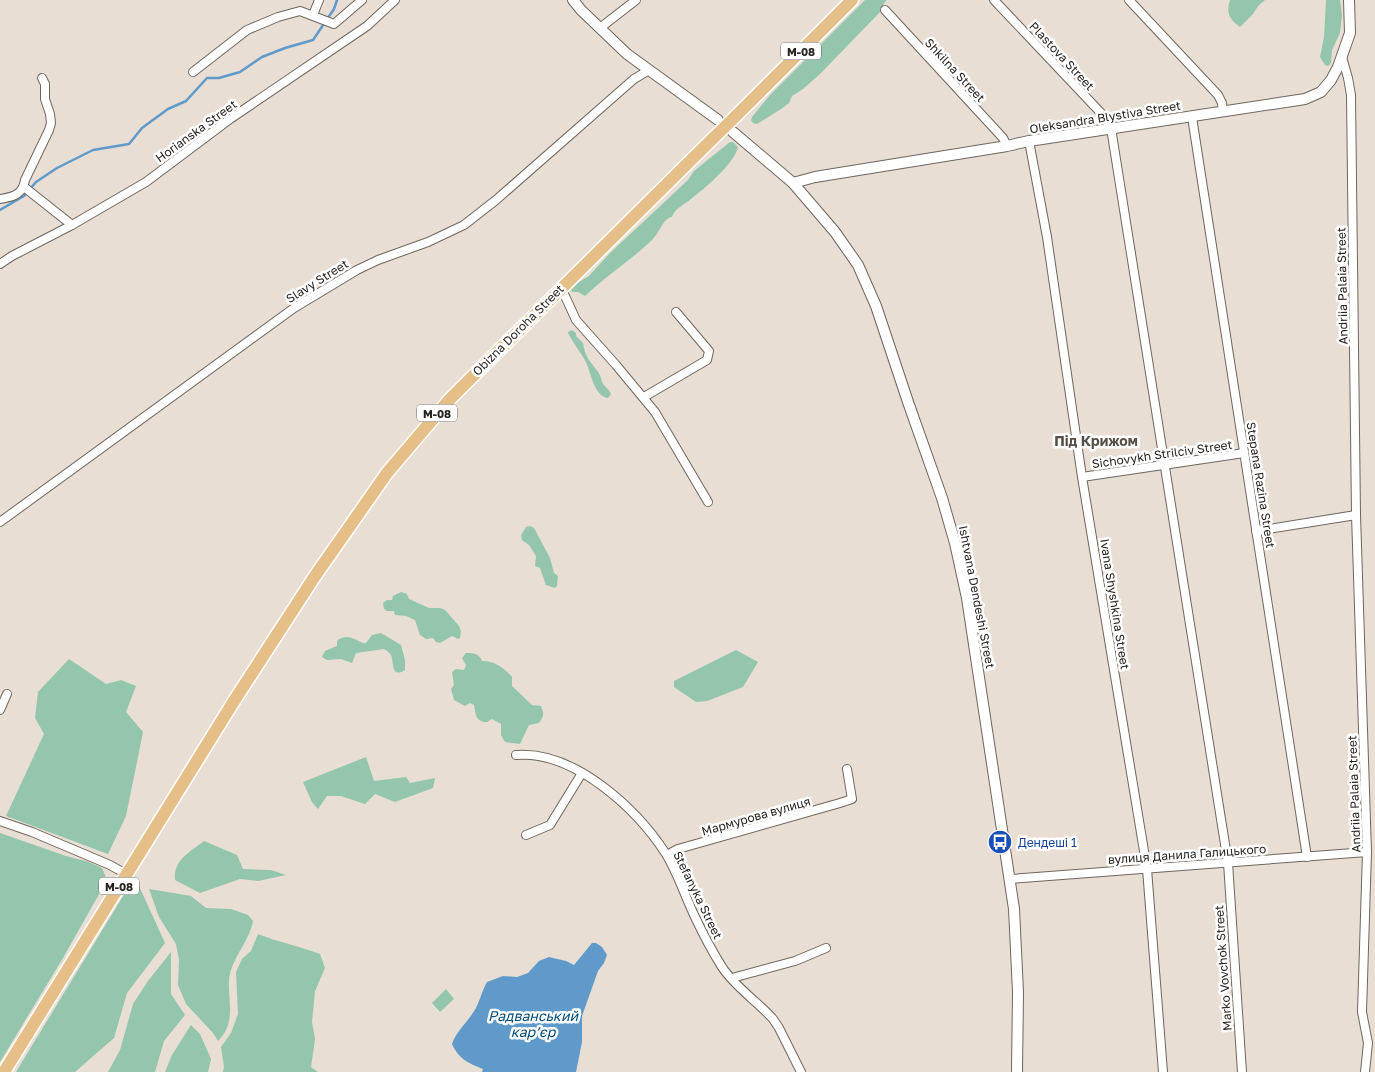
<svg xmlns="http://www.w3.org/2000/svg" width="1375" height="1072" font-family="'Golos Text',sans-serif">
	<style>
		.green { fill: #93c6ac }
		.water { fill: #5f9aca }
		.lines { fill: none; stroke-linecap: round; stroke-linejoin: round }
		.stream { stroke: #5f9aca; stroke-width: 2.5 }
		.minor-casing { stroke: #6f665d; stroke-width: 10 }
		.tertiary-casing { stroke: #6f665d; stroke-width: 12 }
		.trunk-casing { stroke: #fff; stroke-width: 15 }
		.minor { stroke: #fff; stroke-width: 8 }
		.tertiary { stroke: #fff; stroke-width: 10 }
		.trunk { stroke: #e6bf88; stroke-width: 12 }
		.trunk-bridge-casing { stroke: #fff; stroke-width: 15; stroke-linecap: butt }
		.trunk-bridge { stroke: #e6bf88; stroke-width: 12 }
		.labels { text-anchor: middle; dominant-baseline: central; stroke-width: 5; stroke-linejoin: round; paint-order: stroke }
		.shield { fill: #fff; stroke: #686663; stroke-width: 1 }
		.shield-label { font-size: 11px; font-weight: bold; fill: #272420 }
		.street-label { font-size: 12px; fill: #272420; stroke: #fff }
		.transit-label { font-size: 12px; fill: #164399; stroke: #fff; text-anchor: start }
		.neighbourhood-label { font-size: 14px; font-weight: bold; fill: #585047; stroke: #fff }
		.water-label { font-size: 14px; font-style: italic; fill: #014b79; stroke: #fff }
	</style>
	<rect width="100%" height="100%" fill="#e8ded3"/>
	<g class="green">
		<path d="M865,0h22l-3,3 -3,8 -61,63 -17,15 -11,7 -3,7 -8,6 -24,15 -4,-1 -2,-3 1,-3 18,-22z"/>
		<path d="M1230,0h35l-7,6 -5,8 -13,13c-11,-8 -14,-14 -10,-27z"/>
		<path d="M1326,0h14l2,15 -2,18 -8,17 -1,13 -3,3 -3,-1 -5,-8 4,-20z"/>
		<path d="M730,142h3l5,5c-4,17 -33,41 -47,52 -6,5 -17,10 -19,18 -9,1 -13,17 -20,23 -21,20 -46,36 -67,56l-7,-4h-6l-1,-2 8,-8 10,-6 21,-23 78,-73 6,-9z"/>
		<path d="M572,330l4,3v3l7,7c2,14 7,18 15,29 3,4 3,8 5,12 3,4 6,5 8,10l-3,4c-14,-2 -17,-25 -22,-36 -5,-9 -12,-18 -17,-27l-1,-3z"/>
		<path d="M530,526l4,2 16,30 4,15 4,3 -1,10 -2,2 -9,-3 -6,-17 -5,-2 1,-10 -7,-11 -7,-5 -1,-5 5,-8z"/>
		<path d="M401,592l6,2 2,5 20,9h11l5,2 14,16 2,5 -1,7 -2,1 -6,-3 -12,7 -4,-1 -3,-4 -7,1 -6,-4 -5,-15 -9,-4 -11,-1 -1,-4h-7l-3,-2 -1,-6 4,-3h5l1,-4z"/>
		<path d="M381,633l20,12 4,15v10c-14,9 -11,-8 -14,-15 -2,-3 -5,-5 -7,-6l-28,4 -4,10 -11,-4 -14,1 -5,-3 3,-6 12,-5v-5c9,-8 17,-2 26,2h3l6,-8z"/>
		<path d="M736,650l22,12 -15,25 -36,14 -11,1 -22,-15v-6z"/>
		<path d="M466,653c7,0 13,0 16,8 13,0 22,7 30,16v9l20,19 9,1c3,8 3,10 -2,17l-10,2 -9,19 -15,-2 -4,-7v-11l-9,-5 -5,3c-12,0 -11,-8 -13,-17l-4,-2 -5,3 -11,-6 -3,-11 3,-4 -2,-13 4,-3 8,1 2,-5 -4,-7z"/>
		<path d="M69,659l37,25 15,-4 15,6 -10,26 17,20 -17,84 -18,38 -102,-38 38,-82 -9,-16 3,-26z"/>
		<path d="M366,757l8,24 32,-4 4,6 25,-5 -2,10 -38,14 -20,-8 -10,10 -24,-8h-14l-9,13 -6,-7 -9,-20z"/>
		<path d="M0,833l66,23 23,6 13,6 5,12 -44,78 -63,104z"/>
		<path d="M204,841l33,14 6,14 28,1 15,5 -28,6 -18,-2 -40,14 -25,-13c-2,-20 15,-28 29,-39z"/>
		<path d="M131,883l8,3 26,57 -38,50 -13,45 -39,34h-59z"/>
		<path d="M149,889l42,7 15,12 25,1 17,6 5,6c-3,17 -15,30 -21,46 -10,24 9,51 -14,74l-5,-8 -27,-29 -8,-19 1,-25 -3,-16 -17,-27z"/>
		<path d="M258,934c20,8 41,12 62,20l5,14 -10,23 -3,31 3,17 -4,28 7,5h-95l1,-5 -3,-20 10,-14 7,-19 -2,-42 6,-13 9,-8z"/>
		<path d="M171,952v42l14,21 -21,26 -9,31h-47l12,-22 13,-46 15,-23z"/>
		<path d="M446,989l8,10 -14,13 -8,-9z"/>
		<path d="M191,1025l9,9 11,25 -3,13h-43l7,-17z"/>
	</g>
	<path class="water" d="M592,943h4l6,4 5,8 -3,8 -6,8 -16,45v26l-6,30h-94l1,-3c-15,-6 -24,-10 -31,-25 4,-13 17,-23 24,-36 4,-8 6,-17 11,-26l16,-6 14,1 11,-4 11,-12 10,-4 17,4 8,4z"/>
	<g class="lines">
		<path class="stream" d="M0,210l24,-14 12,-14 21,-14 36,-18 36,-6 13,-16 26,-19 18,-8 21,-23h12l21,-6 22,-15 23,-9 28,-8 21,-31 3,-9"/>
		<g class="minor-casing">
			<g id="minor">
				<path d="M994,0l107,113 10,15 117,735 14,209"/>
				<path d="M1129,0l89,95 4,8 1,9"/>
				<path d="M885,10l118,128 4,8"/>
				<path d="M313,15l6,-15"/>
				<path d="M600,28l36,-28"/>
				<path d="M1342,57l6,21 3,17 5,420 11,337 -5,160 6,31 -3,29"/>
				<path d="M193,72l54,-42 31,-13 22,-6 34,13 28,-24"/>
				<path d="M1192,117l115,740"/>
				<path d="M1029,141l18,96 35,240 65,392 16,203"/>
				<path d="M24,187l48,38"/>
				<path d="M0,199c14,-2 23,-5 25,-19l24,-50 2,-7 -1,-9 -5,-15v-15l-3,-6"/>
				<path d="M0,264l12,-8 60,-31 74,-43 84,-63 137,-93 28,-26"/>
				<path d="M560,289l5,7 11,24 40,45 39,47 53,90"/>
				<path d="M644,397l63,-37 2,-9 -33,-39"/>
				<path d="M1082,477l162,-24"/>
				<path d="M0,522l294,-214 63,-38 21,-10 50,-18 36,-17 32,-25 138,-121 15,-9"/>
				<path d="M1256,531l100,-16"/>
				<path d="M0,710l7,-16"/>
				<path d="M516,755c58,-5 121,54 150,99 12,20 19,42 29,63 8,17 17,34 27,50 13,20 35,34 51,52l6,9 22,44"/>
				<path d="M0,821l32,11 78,33 16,9"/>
				<path d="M526,835l24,-10 32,-52"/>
				<path d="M667,855l11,-6 162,-46 12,-4 -5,-30"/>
				<path d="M1010,879l357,-27"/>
				<path d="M732,978l63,-17 31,-13"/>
			</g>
		</g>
		<g class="tertiary-casing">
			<g id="tertiary">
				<path d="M573,0l8,10 46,44 91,66"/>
				<path d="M733,132l60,51 42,49 23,33 18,41 32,96 34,96 13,45 12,55 47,311 4,83 -1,80"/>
				<path d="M793,183l22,-6 192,-31 22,-5 276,-42 16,-7 10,-12 7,-13 12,-34 -1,-33"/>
			</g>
		</g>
		<g class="trunk-casing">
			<g id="trunk">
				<path d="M749,103l103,-103"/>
				<path d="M4,1072l230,-371 81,-125 72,-103 63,-74 236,-234"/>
			</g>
		</g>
		<use href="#minor" class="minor"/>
		<use href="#tertiary" class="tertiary"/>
		<use href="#trunk" class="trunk"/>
		<g class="trunk-bridge-casing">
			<path id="trunk-bridge" d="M686,165l63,-62"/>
		</g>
		<use href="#trunk-bridge" class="trunk-bridge"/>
	</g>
	<defs>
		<g id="bus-disc" transform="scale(1.25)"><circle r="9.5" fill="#1a4fb4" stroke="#fff"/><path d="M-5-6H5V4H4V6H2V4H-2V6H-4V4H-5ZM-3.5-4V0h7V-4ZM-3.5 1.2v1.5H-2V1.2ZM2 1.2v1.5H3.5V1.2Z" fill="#fff"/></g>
	</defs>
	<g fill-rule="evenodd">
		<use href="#bus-disc" x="1000" y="842"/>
	</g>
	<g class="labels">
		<g class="shield">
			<rect x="781" y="42.5" width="40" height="17" rx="4"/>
			<rect x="417" y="404.5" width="40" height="17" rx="4"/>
			<rect x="99" y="877.5" width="40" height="17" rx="4"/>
		</g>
		<g class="shield-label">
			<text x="801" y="51">М-08</text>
			<text x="437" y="413">М-08</text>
			<text x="119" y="886">М-08</text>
		</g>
		<g class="street-label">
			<text transform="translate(1062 56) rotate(47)">Plastova Street</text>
			<text transform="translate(955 70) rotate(47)">Shkilna Street</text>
			<text transform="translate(1105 117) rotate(-9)">Oleksandra Blystiva Street</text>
			<text transform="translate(196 131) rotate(-36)">Horianska Street</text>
			<text transform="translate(317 281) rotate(-32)">Slavy Street</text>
			<text transform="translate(1342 286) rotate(-91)">Andriia Palaia Street</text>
			<text transform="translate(518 330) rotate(-45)">Obizna Doroha Street</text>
			<text transform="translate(1162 454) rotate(-8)">Sichovykh Strilciv Street</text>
			<text transform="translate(1261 485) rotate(81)">Stepana Razina Street</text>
			<text transform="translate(977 597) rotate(79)">Ishtvana Dendeshi Street</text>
			<text transform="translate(1115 604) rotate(81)">Ivana Shyshkina Street</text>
			<text transform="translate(1354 794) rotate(-92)">Andriia Palaia Street</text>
			<text transform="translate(756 816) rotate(-16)">Мармурова вулиця</text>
			<text transform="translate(1187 854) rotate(-4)">вулиця Данила Галицького</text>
			<text transform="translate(698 895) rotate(64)">Stefanyka Street</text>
			<text transform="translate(1223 968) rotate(-94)">Marko Vovchok Street</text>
		</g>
		<g class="transit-label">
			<text x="1018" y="842">Дендеші 1</text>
		</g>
		<g class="neighbourhood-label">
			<text x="1096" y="440">Під Крижом</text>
		</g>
		<g class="water-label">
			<text x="533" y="1015">Радванський<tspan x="533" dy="16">карʼєр</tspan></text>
		</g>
	</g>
</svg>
